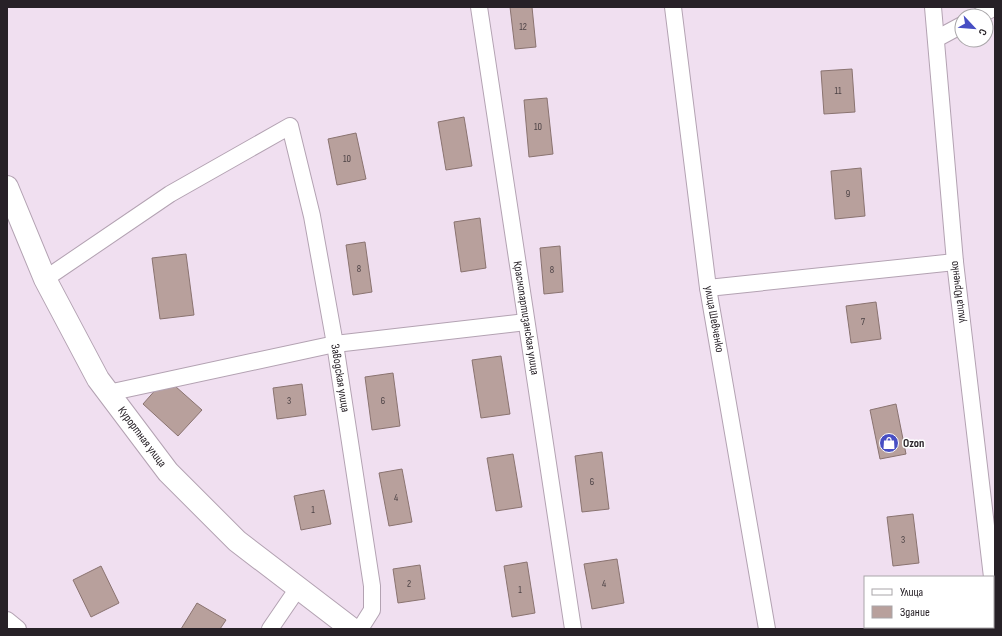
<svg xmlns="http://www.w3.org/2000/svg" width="1002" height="636" font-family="'Sofia Sans Condensed',sans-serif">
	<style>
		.building { fill: #b8a09c; stroke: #8a7370 }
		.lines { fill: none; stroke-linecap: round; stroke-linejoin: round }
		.street-casing { stroke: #b3a2b2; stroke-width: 18 }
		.primary-casing { stroke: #b3a2b2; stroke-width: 24 }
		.street { stroke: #fff; stroke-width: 16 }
		.primary { stroke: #fff; stroke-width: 22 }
		.labels { text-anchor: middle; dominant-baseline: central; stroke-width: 3; stroke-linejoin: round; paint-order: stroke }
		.number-label { font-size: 10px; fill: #4b4144 }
		.street-label { font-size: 12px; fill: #272127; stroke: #fff }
		.poi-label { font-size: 12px; font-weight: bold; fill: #272127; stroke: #fff; text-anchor: start }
	</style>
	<rect width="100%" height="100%" fill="#f0dff0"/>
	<g class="building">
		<path d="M510,7h22l4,40 -21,2z"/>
		<path d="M852,69l3,43 -31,2 -3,-43z"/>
		<path d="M547,98l6,56 -24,3 -5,-57z"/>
		<path d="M464,117l8,49 -26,4 -8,-48z"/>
		<path d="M356,133l10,46 -29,6 -9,-46z"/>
		<path d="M861,168l4,48 -30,3 -4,-48z"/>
		<path d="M480,218l6,50 -25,4 -7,-50z"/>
		<path d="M365,242l7,50 -19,3 -7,-50z"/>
		<path d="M560,246l3,46 -19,2 -4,-46z"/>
		<path d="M186,254l8,61 -34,4 -8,-61z"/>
		<path d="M876,302l5,37 -30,4 -5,-37z"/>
		<path d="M501,356l9,58 -29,4 -9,-58z"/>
		<path d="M393,373l7,53 -28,4 -7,-53z"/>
		<path d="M166,378l36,32 -24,26 -35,-32z"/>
		<path d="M302,384l4,31 -29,4 -4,-31z"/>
		<path d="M896,404l10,50 -26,5 -10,-49z"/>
		<path d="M602,452l7,57 -27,3 -7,-56z"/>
		<path d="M513,454l9,53 -26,4 -9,-53z"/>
		<path d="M402,469l10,53 -23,4 -10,-53z"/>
		<path d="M324,490l7,34 -30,6 -7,-34z"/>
		<path d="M913,514l6,49 -26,3 -6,-49z"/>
		<path d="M617,559l7,44 -32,6 -8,-45z"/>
		<path d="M527,562l8,51 -23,4 -8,-51z"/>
		<path d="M420,565l5,34 -27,4 -5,-34z"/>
		<path d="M101,566l18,37 -28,14 -18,-37z"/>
		<path d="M197,603l29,17 -6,9h-39z"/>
		<path d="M893,627h34l1,2h-35z"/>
	</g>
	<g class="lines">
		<g class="street-casing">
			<g id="street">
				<path d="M479,7l94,622"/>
				<path d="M673,7l35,281 59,341"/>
				<path d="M933,7l22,255 37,315"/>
				<path d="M979,16l16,-9"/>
				<path d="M936,39l26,-14"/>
				<path d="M45,279l125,-85 120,-68 22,90 23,128 37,242v24l-12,19"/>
				<path d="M708,288l247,-26"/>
				<path d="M108,393l227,-49 191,-22"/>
				<path d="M993,589l2,17"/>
				<path d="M7,620l11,9"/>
				<path d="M270,629l28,-41"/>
			</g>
		</g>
		<g class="primary-casing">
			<path id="primary" d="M7,187l38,92 53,100 70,93 69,69 115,88"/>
		</g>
		<use href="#street" class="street"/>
		<use href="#primary" class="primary"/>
	</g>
	<defs>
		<g id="shop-disc" transform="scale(1)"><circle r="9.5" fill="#474ec3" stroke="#fff"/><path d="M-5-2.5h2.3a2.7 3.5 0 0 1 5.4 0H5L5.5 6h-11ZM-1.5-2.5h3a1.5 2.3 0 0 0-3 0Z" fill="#fff"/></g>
	</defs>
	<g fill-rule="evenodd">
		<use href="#shop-disc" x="889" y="443"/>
	</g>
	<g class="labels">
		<g class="number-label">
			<text x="523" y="27">12</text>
			<text x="838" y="91">11</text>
			<text x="538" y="127">10</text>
			<text x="347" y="159">10</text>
			<text x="848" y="194">9</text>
			<text x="359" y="269">8</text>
			<text x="552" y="270">8</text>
			<text x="863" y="322">7</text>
			<text x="289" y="401">3</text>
			<text x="383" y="401">6</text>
			<text x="592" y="482">6</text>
			<text x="396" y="498">4</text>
			<text x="313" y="510">1</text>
			<text x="903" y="540">3</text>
			<text x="409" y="584">2</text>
			<text x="604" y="584">4</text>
			<text x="520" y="590">1</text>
		</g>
		<g class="street-label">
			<text transform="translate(958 292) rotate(-97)">улица Юрченко</text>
			<text transform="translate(526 318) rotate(81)">Краснопартизанская улица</text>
			<text transform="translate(714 319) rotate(80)">улица Шевченко</text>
			<text transform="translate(340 378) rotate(81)">Заводская улица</text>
			<text transform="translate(142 437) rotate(53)">Курортная улица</text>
		</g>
		<g class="poi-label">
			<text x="903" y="443">Ozon</text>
		</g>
	</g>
	<rect width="1002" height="636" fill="none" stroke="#272127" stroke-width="16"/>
	<rect x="864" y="576" width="130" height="52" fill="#ffffff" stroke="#a9a6a9"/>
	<rect x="872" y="589" width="20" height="6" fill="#ffffff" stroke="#a9a6a9"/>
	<text x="900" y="596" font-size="12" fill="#272127">Улица</text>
	<rect x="872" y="606" width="20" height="12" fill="#b8a09c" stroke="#a9a6a9"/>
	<text x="900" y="616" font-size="12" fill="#272127">Здание</text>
	<g transform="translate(974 28) rotate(116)"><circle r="19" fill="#ffffff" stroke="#a9a6a9"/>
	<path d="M0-3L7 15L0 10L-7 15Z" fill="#474ec3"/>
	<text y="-6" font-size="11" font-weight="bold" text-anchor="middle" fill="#272127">С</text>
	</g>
</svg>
